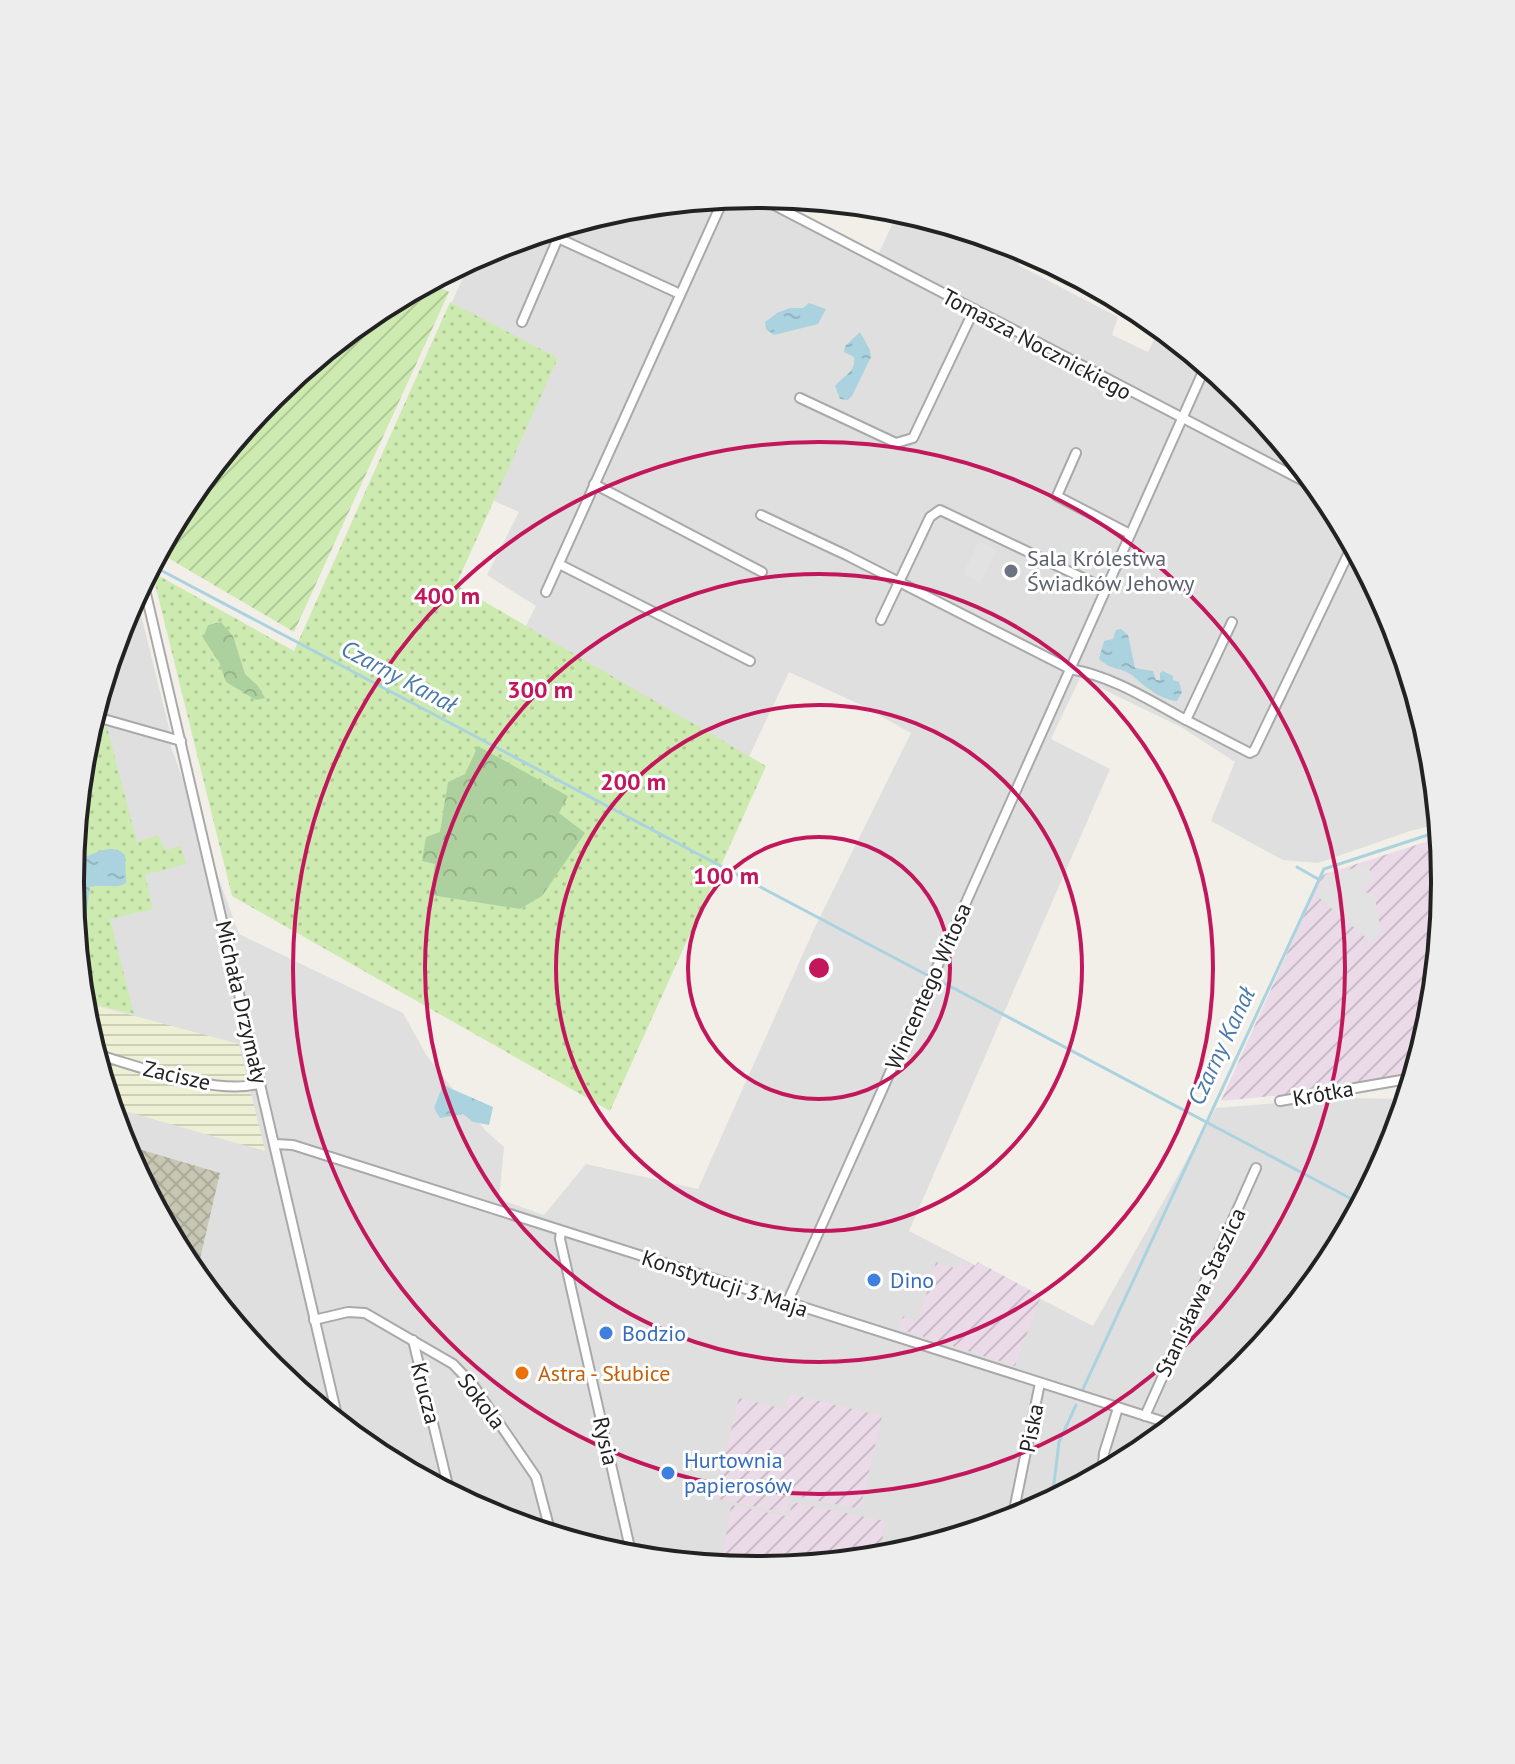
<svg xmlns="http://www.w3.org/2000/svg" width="1515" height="1764" font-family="'PT Sans',sans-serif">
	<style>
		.residential { fill: #e0dfdf }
		.industrial { fill: url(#industrial-furrows) }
		.construction { fill: url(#construction-cross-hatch) }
		.farmland { fill: url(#farmland-rules) }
		.grass { fill: url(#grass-dots) }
		.forest { fill: url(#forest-crowns) }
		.garden { fill: url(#garden-furrows) }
		.parking { fill: #e2e2e2 }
		.water { fill: url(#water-ripples) }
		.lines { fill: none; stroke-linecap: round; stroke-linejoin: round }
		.stream { stroke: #aad3df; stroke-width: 3 }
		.minor-casing { stroke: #a9a9a9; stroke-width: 12 }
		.minor { stroke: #fff; stroke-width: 8 }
		.ring { fill: none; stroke: #c2185b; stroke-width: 4 }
		.worship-dot { fill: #6b7280; stroke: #fff; stroke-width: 3 }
		.shop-dot { fill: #3f7fe0; stroke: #fff; stroke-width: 3 }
		.food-dot { fill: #e8710a; stroke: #fff; stroke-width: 3 }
		.labels { text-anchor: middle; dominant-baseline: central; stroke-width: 6; stroke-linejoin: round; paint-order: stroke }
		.street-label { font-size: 22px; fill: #222; stroke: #fff }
		.worship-label { font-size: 22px; fill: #5b616d; stroke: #fff; text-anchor: start }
		.shop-label { font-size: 22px; fill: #366cbe; stroke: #fff; text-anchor: start }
		.food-label { font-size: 22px; fill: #c56008; stroke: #fff; text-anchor: start }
		.water-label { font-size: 24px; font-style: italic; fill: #4a7aab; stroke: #fff }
		.rim { fill: none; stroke: #222; stroke-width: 4 }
		.centre { fill: #c2185b; stroke: #fff; stroke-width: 4 }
		.ring-label { font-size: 24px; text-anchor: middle; font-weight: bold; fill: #c2185b; stroke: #fff; stroke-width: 6; stroke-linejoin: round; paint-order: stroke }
	</style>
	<defs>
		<pattern id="industrial-furrows" width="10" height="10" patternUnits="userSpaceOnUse" patternTransform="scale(2)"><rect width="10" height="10" fill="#ebdbe8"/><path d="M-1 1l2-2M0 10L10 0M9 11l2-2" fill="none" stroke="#c9bcc7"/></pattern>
		<pattern id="construction-cross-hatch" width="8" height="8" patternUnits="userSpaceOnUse" patternTransform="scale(2)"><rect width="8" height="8" fill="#c7c7b4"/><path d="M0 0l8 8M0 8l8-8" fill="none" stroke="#abab9a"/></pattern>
		<pattern id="farmland-rules" width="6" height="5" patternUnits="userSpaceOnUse" patternTransform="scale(2)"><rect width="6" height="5" fill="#eef0d5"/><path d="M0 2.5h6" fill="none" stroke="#ccceb7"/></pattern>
		<pattern id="grass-dots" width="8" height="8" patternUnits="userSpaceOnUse" patternTransform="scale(2)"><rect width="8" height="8" fill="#cdebb0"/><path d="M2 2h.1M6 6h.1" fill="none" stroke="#b0c997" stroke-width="1.8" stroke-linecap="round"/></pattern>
		<pattern id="forest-crowns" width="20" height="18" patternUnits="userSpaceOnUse" patternTransform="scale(2)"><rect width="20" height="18" fill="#add19e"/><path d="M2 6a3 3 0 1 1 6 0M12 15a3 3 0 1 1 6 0" fill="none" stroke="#95b388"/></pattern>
		<pattern id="garden-furrows" width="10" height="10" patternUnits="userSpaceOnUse" patternTransform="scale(2)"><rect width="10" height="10" fill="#cdebb0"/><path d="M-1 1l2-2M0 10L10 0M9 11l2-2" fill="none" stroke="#b0c997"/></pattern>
		<pattern id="water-ripples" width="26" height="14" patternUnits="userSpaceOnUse" patternTransform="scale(2)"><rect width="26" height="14" fill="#aad3df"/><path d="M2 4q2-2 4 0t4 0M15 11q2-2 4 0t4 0" fill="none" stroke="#92b5bf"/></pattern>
	</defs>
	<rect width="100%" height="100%" fill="#f2efe9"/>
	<g class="residential">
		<path d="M751,195l125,64 23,-49 36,11 -2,4 7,2 6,-3 75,23 5,3 -8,15 100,52 -6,18 36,17 12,-25 84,69 85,104 64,119 39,129 7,76 -29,7 -92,32 -35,-3 -72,-39 24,-59 -54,-35 -101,-49 -29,61 59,30 -201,462 184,95 123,-218 123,-10 68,1 -15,47 -63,118 -86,104 -104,86 -119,63 -129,39 -134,13 -134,-13 -129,-39 -119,-64 -104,-85 -85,-104 -64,-119 -39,-129 -1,-14 51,12 -28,-104 34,-10 -35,-176 66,20 69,190 164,79 24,43 58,74 19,17 -5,52 45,16 42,-51 112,25 116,-260 97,-196 -52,-29 -70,-32 -52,110 -231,-117 30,-59 -49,-31 32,-63 -135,-61 87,-191 24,-13 129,-39z"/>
		<path d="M136,594l34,138 -76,-21 29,-93z"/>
	</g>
	<g class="industrial">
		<path d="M1441,837l4,45 -13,135 -20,65 -191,19 101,-226z"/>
		<path d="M961,1261l14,5 3,-4 63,34 -26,70 -116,-37 4,-13 15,5 18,-59 21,7z"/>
		<path d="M790,1394l92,22 -22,93 -70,-14 -5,18 -71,-15 25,-100 46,11z"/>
		<path d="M792,1502l93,19 -5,36 -123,12 -36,-3 10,-61 58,12z"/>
	</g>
	<path class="construction" d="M135,1148l85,25 -24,103 -10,-12 -55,-102z"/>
	<path class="farmland" d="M82,1002l157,42 26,107 -154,-44 -28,-91z"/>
	<g class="grass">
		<path d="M450,302l108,56 -102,227 310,181 -156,345 -378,-215 -80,-324 142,79z"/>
		<path d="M91,723l16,4 30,115 21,-7 7,15 16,-4 5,18 -41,11 8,34 -43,10 24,95 -52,-12 -12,-120 13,-135z"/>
	</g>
	<g class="forest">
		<path d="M221,622l12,14 12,38 13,12 7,12 -9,2 -30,-18 -7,-20 -16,-24 5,-13z"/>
		<path d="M478,746l90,50 -9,17 26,20 -43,63 -22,13 -89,-14 4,-31 -13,-3 4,-24 14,-5 8,-50 17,-8z"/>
	</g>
	<path class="garden" d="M429,282l20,10 -155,340 -136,-80 28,-52 86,-104 104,-86z"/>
	<g class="parking">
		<path d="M979,541l18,9 -17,33 -17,-9z"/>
		<path d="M1369,865l3,18 -7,1 1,9 8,-1 7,39 -10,11 -55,-47 9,-20z"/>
	</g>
	<g class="water">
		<path d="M809,303l17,6 -8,15 -44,11 -8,-6 -1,-7 12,-9 13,-5h13z"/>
		<path d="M860,332l10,18 1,7 -19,39 -4,4 -8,-1 -5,-13c8,-10 21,-14 19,-29l-10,-5 1,-6z"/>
		<path d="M1121,629l7,6 7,33 18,3 3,9h4v-7l3,-2 10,5v4l6,2 3,10 -5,9c-16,-1 -33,-15 -44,-25 -9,-8 -23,-6 -34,-17l5,-18 9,-2 3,-9z"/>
		<path d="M74,844l3,9 7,5c13,-6 29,-15 41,-3l1,28c-11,7 -24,0 -36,4l-4,29 -11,13 -5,-47z"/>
		<path d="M443,1085l50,22 -4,18 -16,-3 -10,-8 -23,4 -6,-10z"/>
	</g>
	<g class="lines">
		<g class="stream">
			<path d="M151,565l776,410"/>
			<path d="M1297,867l21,12"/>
			<path d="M940,981l421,223"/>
			<path d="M1083,1389l241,-520 116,-38"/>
			<path d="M1052,1500l7,-58 17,-37"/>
		</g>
		<g class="minor-casing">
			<g id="minor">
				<path d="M755,195l566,295"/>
				<path d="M522,322l36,-84 122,56"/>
				<path d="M800,398l96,45 17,-5 61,-128"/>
				<path d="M1076,453l-19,43 73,38"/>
				<path d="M594,484l168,88"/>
				<path d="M761,515l85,40 224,114c42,7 79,31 116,51"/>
				<path d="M559,564l191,97"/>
				<path d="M143,581l196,843"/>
				<path d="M546,592l178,-394"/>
				<path d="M881,620l49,-103 10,-7 166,79"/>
				<path d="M1232,622l-46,98 64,33 4,-2 99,-207"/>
				<path d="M93,716l88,25"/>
				<path d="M95,1054c44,12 123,43 166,29"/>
				<path d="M1280,1101l133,-23"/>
				<path d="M275,1144l18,1 881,280"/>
				<path d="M561,1231l-1,8 72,318"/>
				<path d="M787,1303l419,-938"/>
				<path d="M314,1320l34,-8 17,1 88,51 20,21 63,92 15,57"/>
				<path d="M413,1340l37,154"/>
				<path d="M1145,1416l111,-248"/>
				<path d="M1102,1474l2,-21 14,-45"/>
				<path d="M1012,1520l28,-137"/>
			</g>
		</g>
		<use href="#minor" class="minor"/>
	</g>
	<g class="ring">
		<circle cx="819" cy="968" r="131"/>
		<circle cx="819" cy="968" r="263"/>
		<circle cx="819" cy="968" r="394"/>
		<circle cx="819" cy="968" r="526"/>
	</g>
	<circle class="worship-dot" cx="1011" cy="571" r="8"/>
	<g class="shop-dot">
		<circle cx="874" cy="1280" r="8"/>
		<circle cx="606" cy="1333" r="8"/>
		<circle cx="668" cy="1473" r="8"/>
	</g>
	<circle class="food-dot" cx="522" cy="1373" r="8"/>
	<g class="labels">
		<g class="street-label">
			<text transform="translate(1037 344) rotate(28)">Tomasza Nocznickiego</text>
			<text transform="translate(928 986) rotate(-66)">Wincentego Witosa</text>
			<text transform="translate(242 1002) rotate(77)">Michała Drzymały</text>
			<text transform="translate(177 1075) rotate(13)">Zacisze</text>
			<text transform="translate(1323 1093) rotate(-10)">Krótka</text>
			<text transform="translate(725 1283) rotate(18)">Konstytucji 3 Maja</text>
			<text transform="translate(1200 1292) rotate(-65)">Stanisława Staszica</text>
			<text transform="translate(426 1393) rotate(76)">Krucza</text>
			<text transform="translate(482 1401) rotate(53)">Sokola</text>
			<text transform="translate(1031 1428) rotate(-79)">Piska</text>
			<text transform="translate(606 1441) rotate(77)">Rysia</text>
		</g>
		<g class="worship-label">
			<text x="1027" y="558">Sala Królestwa<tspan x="1027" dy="25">Świadków Jehowy</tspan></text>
		</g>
		<g class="shop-label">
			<text x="890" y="1280">Dino</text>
			<text x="622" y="1333">Bodzio</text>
			<text x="684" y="1460">Hurtownia<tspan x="684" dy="25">papierosów</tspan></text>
		</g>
		<g class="food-label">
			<text x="538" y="1373">Astra - Słubice</text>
		</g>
		<g class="water-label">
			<text transform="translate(399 676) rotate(28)">Czarny Kanał</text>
			<text transform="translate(1221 1046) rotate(-65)">Czarny Kanał</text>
		</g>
	</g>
	<path d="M0 0H1515V1764H0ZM757 208H758A673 673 0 0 1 1431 881V883A673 673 0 0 1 758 1556H757A673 673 0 0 1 84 883V881A673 673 0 0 1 757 208Z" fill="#ededed" fill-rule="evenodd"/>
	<path class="rim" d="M757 208H758A673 673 0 0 1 1431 881V883A673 673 0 0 1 758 1556H757A673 673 0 0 1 84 883V881A673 673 0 0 1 757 208Z"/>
	<circle cx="819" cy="968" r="12" class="centre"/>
	<g class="ring-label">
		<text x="447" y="604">400 m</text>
		<text x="540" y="698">300 m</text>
		<text x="633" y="790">200 m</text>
		<text x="726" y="884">100 m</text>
	</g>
</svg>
